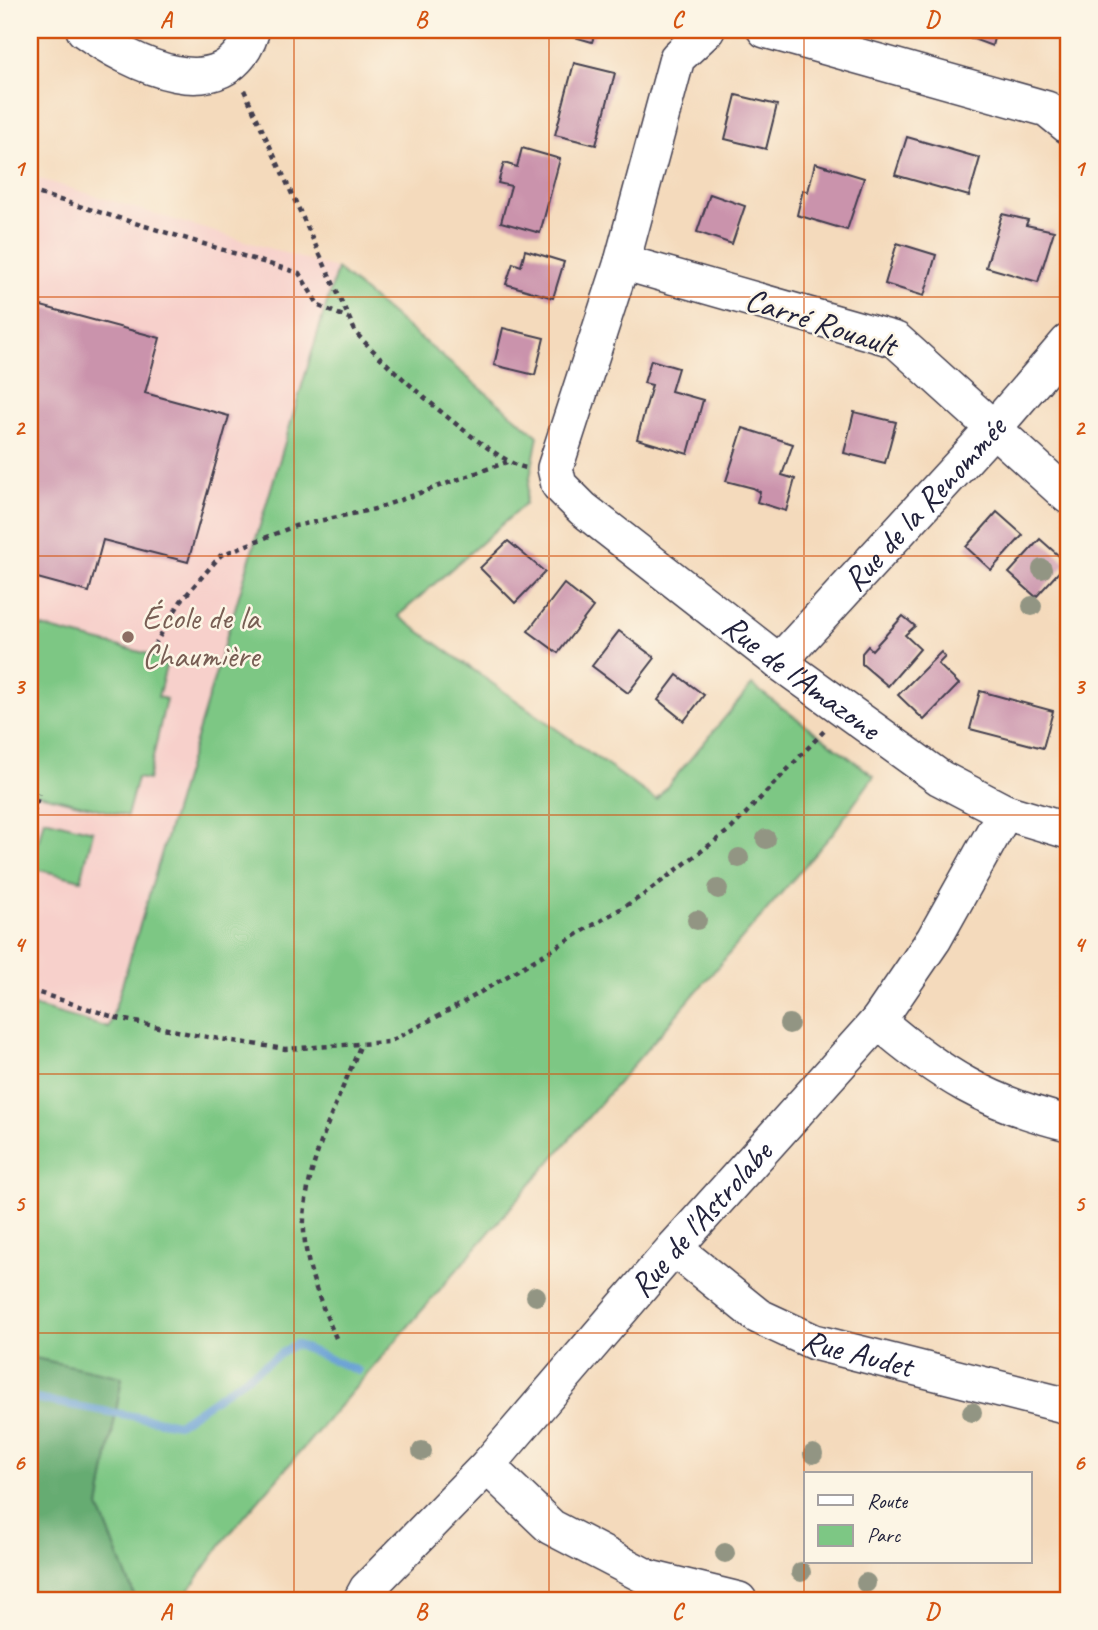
<svg xmlns="http://www.w3.org/2000/svg" width="1098" height="1630" font-family="Caveat,sans-serif">
	<style>
		.built { fill: #f7d0cb }
		.green { fill: #7dc784; stroke: #507460; stroke-width: 2 }
		.forest { fill: #66ac72; stroke: #446756; stroke-width: 2 }
		.lines { fill: none; stroke-linecap: round; stroke-linejoin: round }
		.stream { stroke: #649ed4; stroke-width: 8 }
		.building { fill: #ca93ac }
		.minor-casing { stroke: #423e4e; stroke-width: 38 }
		.path { stroke: #423e4e; stroke-width: 4.5; stroke-dasharray: 5 5; stroke-linecap: butt }
		.minor { stroke: #fff; stroke-width: 35 }
		.tree { fill: #929583 }
		.grid { fill: none; stroke: #d45411; stroke-width: 2; stroke-opacity: 0.55 }
		.education-dot { fill: #8d6e63; stroke: #fcf5e5; stroke-width: 2.5 }
		.labels { text-anchor: middle; dominant-baseline: central; stroke-width: 5; stroke-linejoin: round; paint-order: stroke }
		.street-label { font-size: 33px; fill: #22223b; stroke: #fcf5e5 }
		.education-label { font-size: 33px; fill: #785e54; stroke: #fcf5e5; text-anchor: start }
		.neatline { fill: none; stroke: #d45411; stroke-width: 2.5 }
		.grid-label { font-size: 23px; text-anchor: middle; font-weight: bold; fill: #d45411 }
	</style>
	<rect width="100%" height="100%" fill="#fcf5e5"/>
	<filter id="ink" filterUnits="userSpaceOnUse"><feTurbulence type="fractalNoise" baseFrequency=".0143" numOctaves="2"/><feDisplacementMap in="SourceGraphic" scale="14" xChannelSelector="R" yChannelSelector="G"/><feConvolveMatrix kernelMatrix="1 2 1 2 8 2 1 2 1" color-interpolation-filters="sRGB"/></filter>
	<filter id="wash" filterUnits="userSpaceOnUse"><feTurbulence type="fractalNoise" baseFrequency=".00686" numOctaves="4" result="noise"/><feDisplacementMap in="SourceGraphic" scale="28" xChannelSelector="R" yChannelSelector="G"/><feGaussianBlur stdDeviation="1.57" result="paint"/><feColorMatrix in="noise" values="0 0 0 0 0 0 0 0 0 0 0 0 0 0 0 0 0 1.4 0 .05"/><feComposite in="paint" operator="in"/></filter>
	<g filter="url(#wash)">
		<rect width="100%" height="100%" fill="#f4dabc"/>
		<path class="built" d="M30,176l307,93 -228,759 -79,-23z"/>
		<g class="green">
			<path d="M337,269l201,167 -13,68 -127,112 258,184 96,-115 122,91 -41,57 -607,705 -44,62h-46l-37,-93 23,-129 -92,-21v-352l79,23z"/>
			<path d="M30,624l138,35 -10,38 8,2 -18,81 -11,-2 -10,38 -97,-24z"/>
			<path d="M44,819l49,12 -12,49 -49,-12z"/>
		</g>
		<path class="forest" d="M30,1357l92,20 -23,130 37,93h-106z"/>
		<g class="lines">
			<path class="stream" d="M30,1398l148,26 117,-80 63,27"/>
		</g>
		<g id="blocks">
			<g class="building">
				<path d="M550,30h46l-4,12z"/>
				<path d="M949,30h47l-4,16z"/>
				<path d="M574,63l41,10 -19,72 -41,-10z"/>
				<path d="M736,95l41,10 -11,44 -41,-10z"/>
				<path d="M907,137l73,21 -11,38 -74,-21z"/>
				<path d="M522,148l38,11 -20,74 -39,-11 10,-36 -13,-3 6,-20 13,4z"/>
				<path d="M815,163l49,15 -17,52 -50,-15 6,-25 5,2z"/>
				<path d="M710,194l35,12 -13,38 -35,-12z"/>
				<path d="M1002,214l26,6 -2,5 28,6 -16,51 -52,-15z"/>
				<path d="M897,243l39,12 -12,41 -39,-12z"/>
				<path d="M525,250l39,12 -11,36 -47,-14 7,-21 8,3z"/>
				<path d="M30,303l130,35 -15,55 84,23 -41,146 -85,-22 -14,52 -59,-16z"/>
				<path d="M503,328l41,10 -9,37 -41,-10z"/>
				<path d="M651,360l27,8 -7,23 32,9 -15,54 -51,-15 15,-54 -8,-2z"/>
				<path d="M854,412l42,10 -11,41 -41,-10z"/>
				<path d="M743,428l50,16 -11,31 13,4 -9,32 -29,-9 3,-10 -7,-4 -27,-7z"/>
				<path d="M997,512l26,23 -32,35 -25,-23z"/>
				<path d="M1040,539l27,24 -31,34 -27,-24z"/>
				<path d="M508,541l37,31 -30,31 -35,-35z"/>
				<path d="M564,584l29,23 -35,46 -30,-22z"/>
				<path d="M903,616l12,10 -10,9 15,14 -32,37 -26,-22v-11l6,-7 4,4z"/>
				<path d="M619,631l36,27 -27,35 -36,-27z"/>
				<path d="M941,652l4,5 -7,7 21,20 -35,36 -26,-25z"/>
				<path d="M677,675l27,20 -20,26 -26,-21z"/>
				<path d="M980,691l73,20 -10,37 -73,-19z"/>
			</g>
		</g>
	</g>
	<g filter="url(#ink)">
		<use href="#blocks" fill-opacity="0" stroke="#423e4e" stroke-width="2"/>
		<g class="lines">
			<g class="minor-casing">
				<g id="minor">
					<path d="M84,30c46,33 142,83 168,0"/>
					<path id="s1" d="M707,30l-30,28 -55,204 -67,206 4,17 24,24 196,153 161,116 65,34 63,19"/>
					<path d="M765,30l282,79 21,17"/>
					<path d="M622,262l274,78 172,156"/>
					<path id="s2" d="M779,662l215,-234 74,-86"/>
					<path d="M878,1021c61,53 111,83 190,102"/>
					<path id="s3" d="M674,1248l84,68 56,26 254,64"/>
					<path d="M487,1466l64,61 98,51 90,22"/>
					<path id="s4" d="M361,1600l6,-11 120,-123 187,-218 204,-227 56,-82 71,-127"/>
				</g>
			</g>
			<g class="path">
				<path d="M244,90l112,243c24,27 142,135 172,135"/>
				<path d="M30,191l269,82 20,33 29,12"/>
				<path d="M149,654l32,-53 40,-46 74,-29 80,-17 132,-47"/>
				<path d="M30,823l9,-29"/>
				<path d="M30,990l87,28 78,17 90,14 104,-7 70,-37 183,-109 90,-68 93,-98"/>
				<path d="M336,1338c-16,-36 -34,-79 -32,-120 4,-60 35,-119 57,-174"/>
			</g>
			<use href="#minor" class="minor"/>
		</g>
		<g class="tree">
			<circle cx="1042" cy="569" r="10"/>
			<circle cx="1032" cy="606" r="10"/>
			<circle cx="766" cy="839" r="10"/>
			<circle cx="739" cy="858" r="10"/>
			<circle cx="718" cy="889" r="10"/>
			<circle cx="697" cy="920" r="10"/>
			<circle cx="789" cy="1024" r="10"/>
			<circle cx="536" cy="1296" r="10"/>
			<circle cx="972" cy="1412" r="10"/>
			<circle cx="422" cy="1451" r="10"/>
			<circle cx="813" cy="1454" r="10"/>
			<circle cx="725" cy="1553" r="10"/>
			<circle cx="801" cy="1572" r="10"/>
			<circle cx="866" cy="1583" r="10"/>
		</g>
	</g>
	<path class="grid" d="M294,30v1570M549,30v1570M804,30v1570M30,297h1038M30,556h1038M30,815h1038M30,1074h1038M30,1333h1038"/>
	<circle class="education-dot" cx="128" cy="637" r="7"/>
	<g class="labels">
		<g class="street-label">
			<text transform="translate(821 322) rotate(18)">Carré Rouault</text>
			<text stroke="none"><textPath href="#s2" startOffset="215">Rue de la Renommée</textPath></text>
			<text stroke="none"><textPath href="#s1" startOffset="796">Rue de l'Amazone</textPath></text>
			<text stroke="none"><textPath href="#s4" startOffset="511">Rue de l'Astrolabe</textPath></text>
			<text stroke="none"><textPath href="#s3" startOffset="215">Rue Audet</textPath></text>
		</g>
		<g class="education-label">
			<text x="142" y="618">École de la<tspan x="142" dy="38">Chaumière</tspan></text>
		</g>
	</g>
	<rect width="1098" height="1630" fill="none" stroke="#fcf5e5" stroke-width="77"/>
	<rect x="804" y="1472" width="228" height="91" fill="#fcf5e5" stroke="#a5a1a1" stroke-width="2"/>
	<rect x="818" y="1495" width="35" height="10" fill="#ffffff" stroke="#a5a1a1" stroke-width="2"/>
	<text x="867" y="1508" font-size="21" fill="#22223b">Route</text>
	<rect x="818" y="1525" width="35" height="21" fill="#7dc784" stroke="#a5a1a1" stroke-width="2"/>
	<text x="867" y="1542" font-size="21" fill="#22223b">Parc</text>
	<rect x="38" y="38" width="1022" height="1554" class="neatline"/>
	<g class="grid-label">
		<text x="166" y="27">A</text>
		<text x="421" y="27">B</text>
		<text x="677" y="27">C</text>
		<text x="932" y="27">D</text>
		<text x="19" y="176">1</text>
		<text x="1079" y="176">1</text>
		<text x="19" y="435">2</text>
		<text x="1079" y="435">2</text>
		<text x="19" y="694">3</text>
		<text x="1079" y="694">3</text>
		<text x="19" y="952">4</text>
		<text x="1079" y="952">4</text>
		<text x="19" y="1211">5</text>
		<text x="1079" y="1211">5</text>
		<text x="19" y="1470">6</text>
		<text x="1079" y="1470">6</text>
		<text x="166" y="1619">A</text>
		<text x="421" y="1619">B</text>
		<text x="677" y="1619">C</text>
		<text x="932" y="1619">D</text>
	</g>
</svg>
